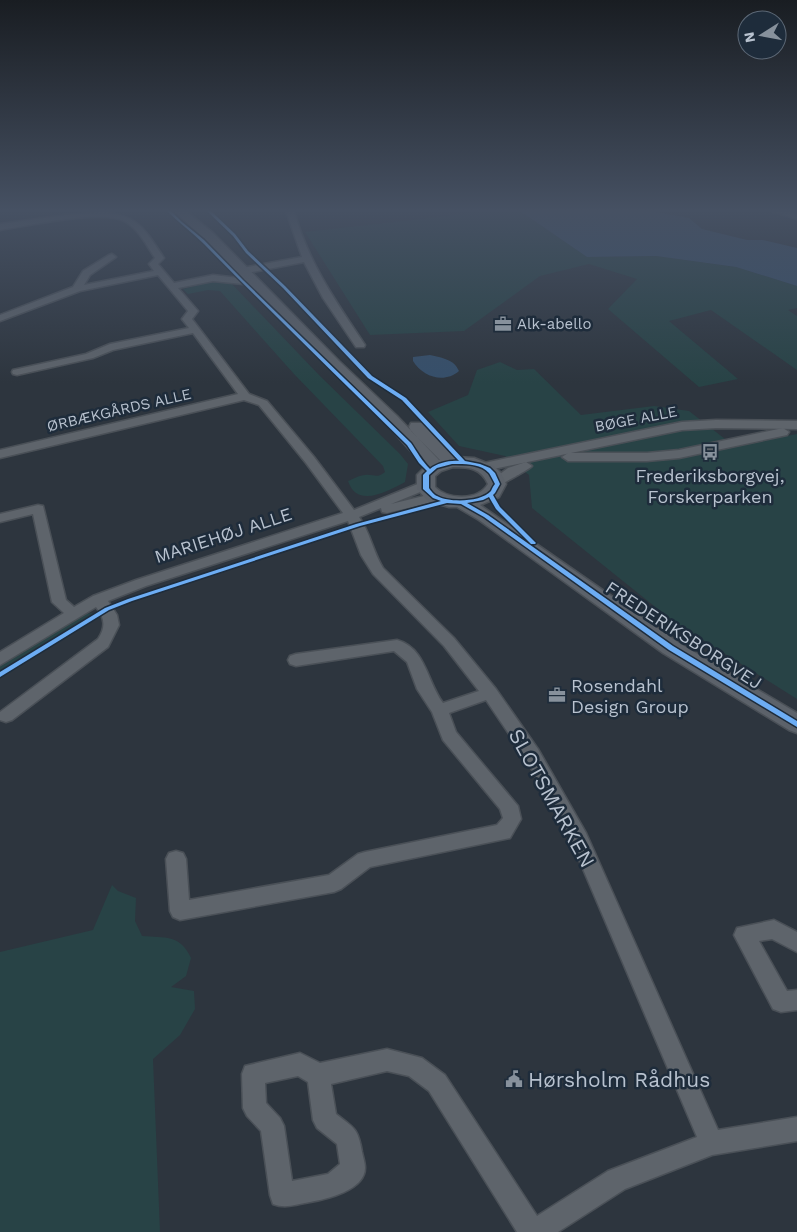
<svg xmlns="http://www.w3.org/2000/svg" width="797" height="1232" font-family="'Work Sans',sans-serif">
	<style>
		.green { fill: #284346 }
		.water { fill: #364f6a }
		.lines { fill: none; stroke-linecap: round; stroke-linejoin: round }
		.street-casing { stroke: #4a5057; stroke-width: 3 }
		.secondary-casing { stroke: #4a5057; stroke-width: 3 }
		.street { fill: #5e646b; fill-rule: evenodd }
		.secondary { fill: #5c626a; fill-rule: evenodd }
		.cycleway-casing { stroke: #1e2c3b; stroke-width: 3 }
		.cycleway { fill: #6dadf4; fill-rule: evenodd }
		.labels { text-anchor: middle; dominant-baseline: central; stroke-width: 5; stroke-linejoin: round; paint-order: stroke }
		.far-poi-label { font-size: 15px; fill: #b8c2cf; stroke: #1e2c3b; text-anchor: start }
		.far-street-label { font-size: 15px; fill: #b8c2cf; stroke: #1e2c3b }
		.poi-label { font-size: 18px; fill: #b8c2cf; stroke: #1e2c3b }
		.street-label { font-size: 18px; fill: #b8c2cf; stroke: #1e2c3b }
		.near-street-label { font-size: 21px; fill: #b8c2cf; stroke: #1e2c3b }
		.near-poi-label { font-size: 21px; fill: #b8c2cf; stroke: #1e2c3b; text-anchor: start }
	</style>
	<rect width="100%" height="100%" fill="#2d353e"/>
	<g class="green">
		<path d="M477,211h43l67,46 69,-1 80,11 61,19v22l-9,2 9,6v54l-86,-60 -42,11 69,58 -39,8 -91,-78 29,-30 -48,-15 -49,12 -76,55 -94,4 -65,-103 143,-16z"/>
		<path d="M210,282l21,1 88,92 81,79 8,10 -3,18c-17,9 -48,27 -57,-1 5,-2 12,-6 17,-6 9,-1 12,4 20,-3l-2,-6 -89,-92 -74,-83 -12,-1 -20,4 -5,-5z"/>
		<path d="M500,362l17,8 17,-1 47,46 73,-9 35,5 45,35 63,-12v265l-123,-77 -142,-114 -3,-33 -24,-19 -46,-10 -31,-34 40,-17 9,-25z"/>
		<path d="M93,613l-93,57v-4l85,-52z"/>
		<path d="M112,885l6,6 18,7 -1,23 7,15c23,2 38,-2 49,22l-5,18 -15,11 23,4 1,18 -15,26 -27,24 7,173h-160v-280l93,-22z"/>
	</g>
	<g class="water">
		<path d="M520,211h131l38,7 13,11 45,11h16l34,8v38l-61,-19 -80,-11 -69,1z"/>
		<path d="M430,355c12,3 24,4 29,16 -15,13 -36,6 -46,-10v-4z"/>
	</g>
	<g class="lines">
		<g class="street-casing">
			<g id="street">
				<path d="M286,211h8c14,51 42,91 71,134l-1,2h-8l-33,-49 -19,-36 -62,12 -5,-3 5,-3 60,-11z"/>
				<path d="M772,211h12l13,3v5z"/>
				<path d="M102,212c37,3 43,18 62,46l-6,6 16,19 39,-8 43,5v4l-3,1 -40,-4 -35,7 20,23 -6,8 57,75 18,7 47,56 40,53 71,-29 6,4 -1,3 -39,16 45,-11 5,1 1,3 -1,3 -54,13 -5,-1 -1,-4 -22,9c11,15 14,35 24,51l71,70 42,51 42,60 48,84 132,297 79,-13v24l-85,14 -87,34 -67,43h-41l-88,-141 -20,-15 -22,-5 -56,13 5,30c18,14 22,14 26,38 1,5 3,11 3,16 0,22 -38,31 -55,34 -13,2 -24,7 -37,2l-3,-9 -9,-64 -14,-15 -4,-8 -1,-34 3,-8 55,-13 20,10 67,-14 35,9 23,17 92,141 71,-45 89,-34 -128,-301 -43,-77 -40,-59 -37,13 7,19 62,74 3,13 -11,19 -140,29 -29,22 -7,3 -154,28 -7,-3 -3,-6 -4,-52 3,-6 7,-2 7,2 3,6 3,41 140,-25 29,-21 7,-2 132,-27 6,-7 -3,-9 -57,-69 -11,-28 -15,-23 -10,-27 -13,-11 -98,15 -6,-2 -2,-4 2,-4 6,-2 101,-14c29,8 30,42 46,63l36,-12 -35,-45 -71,-72 -12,-19 -13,-34 -202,65 -38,15 9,14 2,10 -11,22 -96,73 -6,2 -6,-2v-8l98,-73c8,-12 7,-21 -2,-32l-96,58v-13l64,-39 -12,-11 -19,-88 -33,8v-8l38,-9 5,1 23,94 8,7 19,-11 43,-16 207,-67 -37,-50 -47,-58 -15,-5 -244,58v-8l238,-56 -45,-61 -80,17 -20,8 -76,17 -4,-1 -1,-2 1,-2 73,-16 24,-10 79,-16 -7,-9 6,-8 -30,-36 -78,16 -80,30v-6l73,-28 10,-16 26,-16 3,-1 4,3 -26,18 -6,10 70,-14 -5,-7 6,-6c-8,-12 -16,-28 -29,-36 -23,-14 -98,4 -126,8v-6l66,-9zM298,1076l10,6 5,38 4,8 20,16 3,20 -12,10 -36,7 -8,-55 -4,-8 -14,-15 -1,-20z"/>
				<path d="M716,420l81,1v8l-81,-1 -34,2 -198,41 -6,-4 6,-4 198,-41z"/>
				<path d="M783,428l6,4 -2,3 -108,23 -32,3h-79l-6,-4 6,-4h79l32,-3z"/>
				<path d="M526,462l6,4c-1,2 -28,17 -31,18 -4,1 -5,1 -8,0l-2,-3 17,-13z"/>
				<path d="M774,920l23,12v20l-25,-13 -13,2 28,50 10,-1v20l-16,2 -8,-3 -39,-74 3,-7z"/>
			</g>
		</g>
		<g class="secondary-casing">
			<path id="secondary" d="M174,211h12l27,22 126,128 58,55 42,44h1l-29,-29 -2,-4 2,-4h12l34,34 17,1 20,8 7,7 5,11 -7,13 -19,8 199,138 118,70v20l-8,-3 -126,-77 -184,-133 -22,-13h-8l-21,-6 -11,-12v-14l8,-8 -40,-45 -56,-55 -124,-128zM453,467c16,0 28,1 35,17 -10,17 -40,16 -53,3v-11l6,-5z"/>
		</g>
		<use href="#street" class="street"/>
		<use href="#secondary" class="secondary"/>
		<g class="cycleway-casing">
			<path id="cycleway" d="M167,211h4l11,11 22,18 39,40 168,163c6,9 11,18 19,26 7,-6 20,-9 29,-8l-57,-61 -34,-22 -85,-90 -37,-35 -13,-17 -26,-25h4l24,23 13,17 37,35 87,90 34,22 59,63 15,3 10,4 5,5 5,11 -5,9 -2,2 7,12 36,36 -1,1h-4l-35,-35 -7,-12 -6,3 -16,3 21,12 185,131 124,75v6l-128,-77 -185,-133 -23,-13 -14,-1 -87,23 -228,75 -23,9 -109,67v-5l105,-64 23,-9 228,-75 85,-23 -8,-3 -10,-9v-14l4,-4 -8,-8 -12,-18c-68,-67 -136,-133 -203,-201 -12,-12 -25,-21 -37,-33zM452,464c12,0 28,-1 37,9 2,3 4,7 6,11 -2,2 -3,5 -4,7 -10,11 -41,12 -54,5 -3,-1 -6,-5 -8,-8v-13l8,-7z"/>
		</g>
		<use href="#cycleway" class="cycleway"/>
	</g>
	<linearGradient id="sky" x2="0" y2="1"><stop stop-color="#191d22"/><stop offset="0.55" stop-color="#465163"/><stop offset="1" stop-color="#465163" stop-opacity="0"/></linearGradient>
	<rect width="797" height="383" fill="url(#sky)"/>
	<defs>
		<g id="office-bare" transform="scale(1.35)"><path d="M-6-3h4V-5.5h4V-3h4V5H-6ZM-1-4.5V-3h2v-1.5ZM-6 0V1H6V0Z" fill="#87919c" stroke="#1e2c3b" stroke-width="2.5" paint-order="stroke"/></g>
		<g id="bus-bare" transform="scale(1.35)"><path d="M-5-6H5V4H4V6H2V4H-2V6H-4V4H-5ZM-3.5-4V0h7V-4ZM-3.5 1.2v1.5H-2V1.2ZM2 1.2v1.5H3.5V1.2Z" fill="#87919c" stroke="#1e2c3b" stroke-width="2.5" paint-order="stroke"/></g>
		<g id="civic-bare" transform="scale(1.35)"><path d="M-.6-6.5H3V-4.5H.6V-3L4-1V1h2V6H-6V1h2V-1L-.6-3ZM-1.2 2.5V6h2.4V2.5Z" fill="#87919c" stroke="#1e2c3b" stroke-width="2.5" paint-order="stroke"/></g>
	</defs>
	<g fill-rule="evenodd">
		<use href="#office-bare" x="503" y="324"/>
		<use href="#bus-bare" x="710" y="452"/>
		<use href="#office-bare" x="557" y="695"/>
		<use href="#civic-bare" x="514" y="1079"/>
	</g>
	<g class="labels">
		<g class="far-poi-label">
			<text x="517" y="324">Alk-abello</text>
		</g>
		<g class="far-street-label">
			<text transform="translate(119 410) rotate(-13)">ØRBÆKGÅRDS ALLE</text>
			<text transform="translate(636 419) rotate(-11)">BØGE ALLE</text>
		</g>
		<g class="poi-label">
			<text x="710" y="475">Frederiksborgvej,<tspan x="710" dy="21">Forskerparken</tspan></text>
			<text x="571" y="685" text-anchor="start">Rosendahl<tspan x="571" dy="21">Design Group</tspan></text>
		</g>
		<g class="street-label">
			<text transform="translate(223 535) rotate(-18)">MARIEHØJ ALLE</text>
			<text transform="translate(684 635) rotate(33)">FREDERIKSBORGVEJ</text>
		</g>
		<g class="near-street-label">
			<text transform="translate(552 798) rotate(61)">SLOTSMARKEN</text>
		</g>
		<g class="near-poi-label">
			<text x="528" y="1079">Hørsholm Rådhus</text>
		</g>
	</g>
	<g transform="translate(762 35) rotate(259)"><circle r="24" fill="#1e2c3b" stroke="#5c6876"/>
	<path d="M0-4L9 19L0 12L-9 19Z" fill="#87919c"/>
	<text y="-8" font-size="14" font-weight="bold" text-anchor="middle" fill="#b8c2cf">N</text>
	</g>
</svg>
